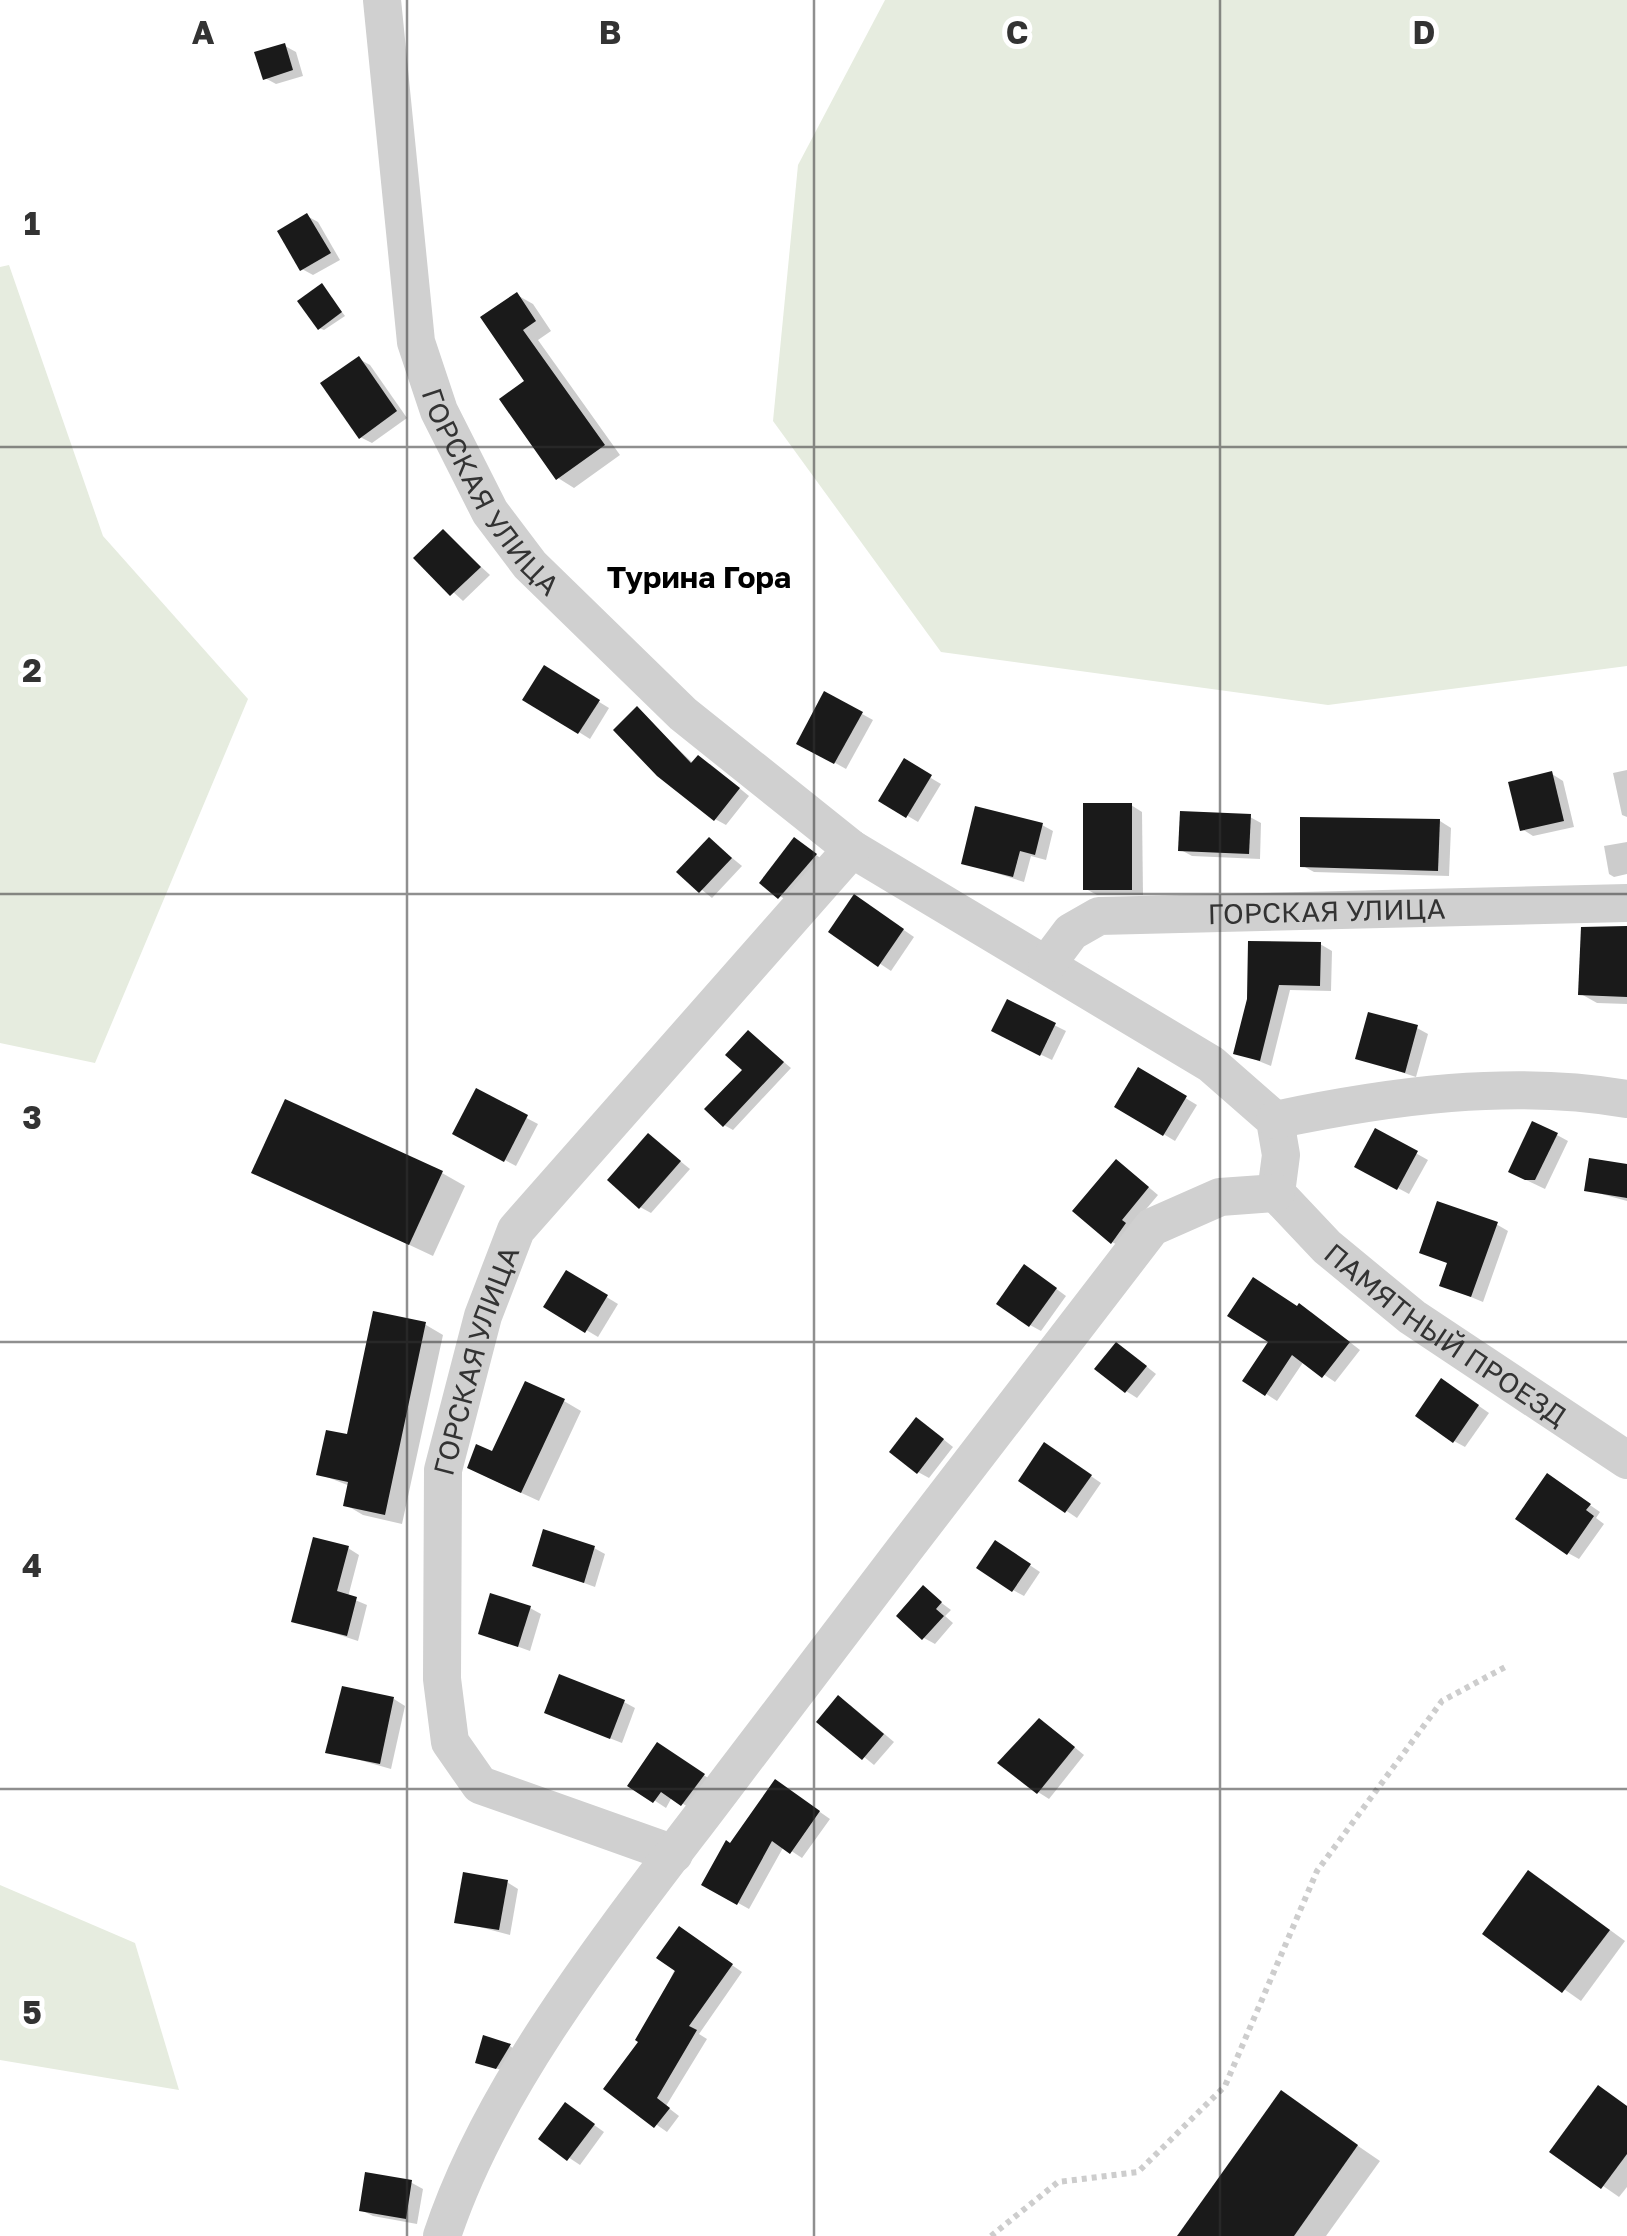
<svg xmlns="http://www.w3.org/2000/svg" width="1627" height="2236" font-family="'Golos Text',sans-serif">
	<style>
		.green { fill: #e6ecdf }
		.shadow { fill: #0003 }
		.building { fill: #1a1a1a }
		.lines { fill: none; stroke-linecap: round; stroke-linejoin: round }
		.path { stroke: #cdcdcd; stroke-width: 6; stroke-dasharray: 5 5; stroke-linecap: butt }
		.minor { stroke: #d0d0d0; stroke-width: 38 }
		.grid { fill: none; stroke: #333; stroke-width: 2.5; stroke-opacity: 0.55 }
		.labels { text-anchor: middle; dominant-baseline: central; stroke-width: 10; stroke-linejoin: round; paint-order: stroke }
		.street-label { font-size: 28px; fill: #333; stroke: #fff }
		.neighbourhood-label { font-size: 30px; font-weight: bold; fill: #000; stroke: #fff }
		.grid-label { font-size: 32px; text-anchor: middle; font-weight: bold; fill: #333; stroke: #fff; stroke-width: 10; stroke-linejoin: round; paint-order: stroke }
	</style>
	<rect width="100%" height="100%" fill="#fff"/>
	<g class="green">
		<path d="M885,0h742v666l-299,39 -387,-53 -168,-231 25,-256z"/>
		<path d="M9,265l94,271 145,163 -153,364 -95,-20v-776z"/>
		<path d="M0,1885l135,58 44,147 -179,-30z"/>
	</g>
	<g class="shadow">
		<path d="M285,46l11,6 7,24 -27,8 -11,-6z"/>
		<path d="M307,216l11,6 22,38 -27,15 -11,-6z"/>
		<path d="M322,286l23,30 -21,14 -5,-2z"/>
		<path d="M517,295l16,9 18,27 -13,9 82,115 -46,33 -16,-10 -31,-96z"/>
		<path d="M359,359l11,6 37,53 -35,25 -12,-6z"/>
		<path d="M443,532l47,43 -27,26 -47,-43z"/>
		<path d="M544,668l65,40 -19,31 -64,-40z"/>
		<path d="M826,694l47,26 -27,49 -46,-26z"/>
		<path d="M637,710l57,54h16l39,32 -23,29 -11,-6z"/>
		<path d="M904,762l37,22 -23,38 -37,-22z"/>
		<path d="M1627,770v47l-5,-2 -9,-42z"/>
		<path d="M1552,774l11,7 11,46 -41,9 -11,-7z"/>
		<path d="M1131,805l11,7 1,83h-46l-11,-6z"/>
		<path d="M1250,817l11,6 -1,36 -68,-3 -11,-6z"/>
		<path d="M1440,821l11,7 -2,48 -135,-4 -11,-6z"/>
		<path d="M1042,825l11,6 -7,29 -15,-4 -7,26 -60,-19z"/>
		<path d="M710,840l32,26 -30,32 -32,-26z"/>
		<path d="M1627,842v32l-13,3 -5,-3 -5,-28z"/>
		<path d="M805,847l21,15 -35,41 -11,-7z"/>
		<path d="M866,904l48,33 -23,34 -60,-40z"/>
		<path d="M1627,929v75l-30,-1 -16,-9z"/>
		<path d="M1320,944l12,7 -1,40 -41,-1 -19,76 -35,-14 14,-53z"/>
		<path d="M1008,1002l58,29 -14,29 -47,-23z"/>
		<path d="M1417,1028l11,6 -12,43 -58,-19z"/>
		<path d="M749,1033l42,35 -58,62 -9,-5 22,-55z"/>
		<path d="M1139,1070l58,35 -22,36 -58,-35z"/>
		<path d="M477,1092l61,32 -22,42 -61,-33z"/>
		<path d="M1376,1131l52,29 -19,34 -52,-28z"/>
		<path d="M1557,1135l11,6 -23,48 -23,-11z"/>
		<path d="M649,1136l41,33 -39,44 -11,-6z"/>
		<path d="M1627,1167v34l-40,-11z"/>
		<path d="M1127,1169l31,26 -27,32 -8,21 -11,-6z"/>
		<path d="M254,1172l188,1 23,13 -32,70z"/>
		<path d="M1496,1224l12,7 -25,71 -41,-17 7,-21z"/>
		<path d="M567,1273l51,31 -20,33 -52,-31z"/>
		<path d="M1036,1274l30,22 -25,35 -11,-6z"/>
		<path d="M1298,1309l13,3 49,38 -25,32 -31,-21 -27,40 -32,-21z"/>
		<path d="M375,1314l51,11 17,10 -41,189 -39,-9 -17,-10 4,-19 -31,-12 29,-37z"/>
		<path d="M1127,1351l29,23 -19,24 -11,-7z"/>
		<path d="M1453,1388l36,25 -24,34 -11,-6z"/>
		<path d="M564,1401l17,10 -42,90 -52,-24 6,-22z"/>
		<path d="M928,1427l25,20 -24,31 -11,-6z"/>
		<path d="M1056,1452l45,31 -24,35 -56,-38z"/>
		<path d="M1558,1483l42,29 -4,6 8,6 -25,35 -11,-6z"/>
		<path d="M348,1548l11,7 -11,42 19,8 -9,36 -64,-21z"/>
		<path d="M594,1548l11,6 -10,33 -60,-22z"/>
		<path d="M1007,1550l33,22 -16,24 -11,-6z"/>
		<path d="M923,1589l28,21 -6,6 8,7 -18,21 -11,-6z"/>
		<path d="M530,1608l11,6 -11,37 -49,-18z"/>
		<path d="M394,1699l11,7 -14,63 -63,-18z"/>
		<path d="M624,1702l11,6 -13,35 -64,-25z"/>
		<path d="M850,1705l44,37 -20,23 -54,-44z"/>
		<path d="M1051,1728l33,27 -35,44 -11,-7z"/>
		<path d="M668,1751l46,31 -21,28 -21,-13 -6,11 -35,-23z"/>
		<path d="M787,1789l43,30 -28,39 -18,-12 -35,63 -45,-25z"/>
		<path d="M507,1882l11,7 -8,46 -53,-14z"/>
		<path d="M1546,1883l79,58 -44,60 -96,-68z"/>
		<path d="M690,1936l52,36 -43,62 8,5 -41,67 13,10 -12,16 -61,-43 36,-48z"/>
		<path d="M510,2046l4,3 -13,21 -18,-6z"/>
		<path d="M1282,2094l98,67 -54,75h-146z"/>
		<path d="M1627,2106v81l-8,10 -66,-46z"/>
		<path d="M576,2112l28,20 -24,33 -39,-26z"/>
		<path d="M367,2175l45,8 11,6 -6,35 -44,-8 -12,-6z"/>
	</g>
	<g class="building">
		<path d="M285,43l8,27 -30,10 -9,-28z"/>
		<path d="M307,213l24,40 -31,18 -23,-40z"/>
		<path d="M322,283l20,29 -24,18 -21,-29z"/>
		<path d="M517,292l19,29 -13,9 82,115 -49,35 -57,-81 25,-18 -44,-64z"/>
		<path d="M359,356l38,55 -38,28 -39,-56z"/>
		<path d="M443,529l38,38 -31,29 -37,-38z"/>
		<path d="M544,665l56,35 -22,34 -56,-34z"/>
		<path d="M824,691l39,21 -29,52 -38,-20z"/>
		<path d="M637,706l54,57 7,-8 42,33 -26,33 -57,-45 -44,-46z"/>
		<path d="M904,758l28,17 -26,43 -28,-17z"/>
		<path d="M1552,771l12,50 -44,10 -12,-49z"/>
		<rect x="1083" y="803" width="49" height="87"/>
		<path d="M975,806l68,17 -8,32 -15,-4 -7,26 -52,-13z"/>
		<path d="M1180,811l71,3 -2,40 -71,-3z"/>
		<path d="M1300,817l140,2 -2,52 -138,-4z"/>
		<path d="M709,837l23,21 -33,35 -23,-21z"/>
		<path d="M794,837l23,17 -39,45 -19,-16z"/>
		<path d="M854,894l50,35 -26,38 -50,-35z"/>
		<path d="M1627,926v71l-49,-2 3,-68z"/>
		<path d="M1248,941l73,1 -1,44 -41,-1 -19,76 -27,-7 14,-55z"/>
		<path d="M1007,999l49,24 -16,33 -49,-25z"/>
		<path d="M1368,1012l50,13 -13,48 -50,-14z"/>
		<path d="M748,1030l36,32 -61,65 -19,-18 38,-39 -17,-15z"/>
		<path d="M1138,1067l49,29 -24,40 -49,-29z"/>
		<path d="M476,1088l52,27 -24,47 -52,-28z"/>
		<path d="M285,1099l158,72 -34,74 -158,-72z"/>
		<path d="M1532,1121l26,12 -23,47h-10l-17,-8z"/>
		<path d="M1375,1128l43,23 -21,39 -43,-23z"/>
		<path d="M648,1133l33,28 -42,48 -32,-29z"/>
		<path d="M1589,1158l38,6v34l-43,-7z"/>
		<path d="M1116,1159l33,28 -27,33 4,3 -15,21 -39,-33z"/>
		<path d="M1437,1201l61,21 -27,75 -32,-11 8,-23 -28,-10z"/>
		<path d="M1024,1264l33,24 -28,39 -33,-23z"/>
		<path d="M566,1270l42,25 -23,38 -42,-26z"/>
		<path d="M1253,1277l44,29 2,-3 51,39 -28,36 -30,-23 -27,41 -23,-15 26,-39 -41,-26z"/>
		<path d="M373,1311l53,11 -41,193 -42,-9 5,-24 -32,-7 10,-45 21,4z"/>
		<path d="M1116,1342l31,24 -22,27 -31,-24z"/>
		<path d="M1441,1378l38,27 -26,38 -38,-27z"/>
		<path d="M525,1381l40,18 -44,94 -54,-25 9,-24 16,7z"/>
		<path d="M916,1417l28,22 -27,35 -28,-22z"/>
		<path d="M1044,1442l48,33 -27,38 -47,-32z"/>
		<path d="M1547,1473l44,31 -5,6 8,6 -27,39 -52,-36z"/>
		<path d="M543,1529l52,17 -11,37 -52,-17z"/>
		<path d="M313,1537l36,9 -12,45 20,6 -10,39 -56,-14z"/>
		<path d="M995,1540l36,24 -19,28 -36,-24z"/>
		<path d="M923,1585l19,17 -6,7 8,7 -22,24 -26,-24z"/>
		<path d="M490,1593l41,13 -13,41 -40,-13z"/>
		<path d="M559,1674l66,26 -15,39 -66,-26z"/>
		<path d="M342,1686l52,11 -14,67 -55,-11z"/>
		<path d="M838,1695l46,39 -22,26 -46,-38z"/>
		<path d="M1039,1718l36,29 -38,47 -40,-31z"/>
		<path d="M657,1742l48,32 -24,32 -20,-14 -8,11 -26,-17z"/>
		<path d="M775,1779l45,32 -30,43 -18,-13 -35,64 -36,-20 25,-45 4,3z"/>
		<path d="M1528,1870l82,60 -48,63 -80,-59z"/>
		<path d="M463,1872l45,8 -9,50 -45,-7z"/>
		<path d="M679,1926l54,38 -44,62 8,4 -40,68 13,10 -16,20 -51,-39 35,-47 -3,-2 40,-69 -19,-13z"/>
		<path d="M483,2035l28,9 -15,25 -21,-6z"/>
		<path d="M1598,2085l29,21v48l-26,35 -52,-37z"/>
		<path d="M1281,2090l77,55 -64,91h-117z"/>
		<path d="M565,2102l30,22 -28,37 -29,-22z"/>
		<path d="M365,2172l47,8 -6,39 -47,-8z"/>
	</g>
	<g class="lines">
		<path class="path" d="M991,2236l67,-54 80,-10 87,-86 92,-215 125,-170 65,-35"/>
		<g class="minor">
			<path id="s1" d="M382,0l34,342 23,69 51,101 40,53 153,149 169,135 359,215 64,56 6,35 -5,38"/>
			<path id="s2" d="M1047,964l24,-32 28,-16 528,-13"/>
			<path d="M1275,1120c114,-24 236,-41 352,-21"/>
			<path id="s3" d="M1276,1193l51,54 85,70 215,143"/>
			<path id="s4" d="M674,1854l-194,-69 -30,-43 -8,-63 1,-209 40,-154 33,-86 336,-381"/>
			<path d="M442,2236c53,-162 188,-324 290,-460 139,-184 279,-366 420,-549l68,-30 56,-4"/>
		</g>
	</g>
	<path class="grid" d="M407,0v2236M814,0v2236M1220,0v2236M0,447h1627M0,894h1627M0,1342h1627M0,1789h1627"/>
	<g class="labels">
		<g class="street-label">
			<text stroke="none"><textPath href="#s1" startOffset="512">ГОРСКАЯ УЛИЦА</textPath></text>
			<text stroke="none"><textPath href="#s2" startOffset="300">ГОРСКАЯ УЛИЦА</textPath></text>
			<text stroke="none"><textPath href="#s3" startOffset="222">ПАМЯТНЫЙ ПРОЕЗД</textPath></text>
			<text stroke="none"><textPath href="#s4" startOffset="645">ГОРСКАЯ УЛИЦА</textPath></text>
		</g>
		<g class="neighbourhood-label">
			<text x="699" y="577">Турина Гора</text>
		</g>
	</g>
	<g class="grid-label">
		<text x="203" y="44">A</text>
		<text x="610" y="44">B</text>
		<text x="1017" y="44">C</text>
		<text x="1424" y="44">D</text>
		<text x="32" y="235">1</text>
		<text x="32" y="682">2</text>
		<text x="32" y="1129">3</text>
		<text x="32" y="1577">4</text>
		<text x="32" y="2024">5</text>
	</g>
</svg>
